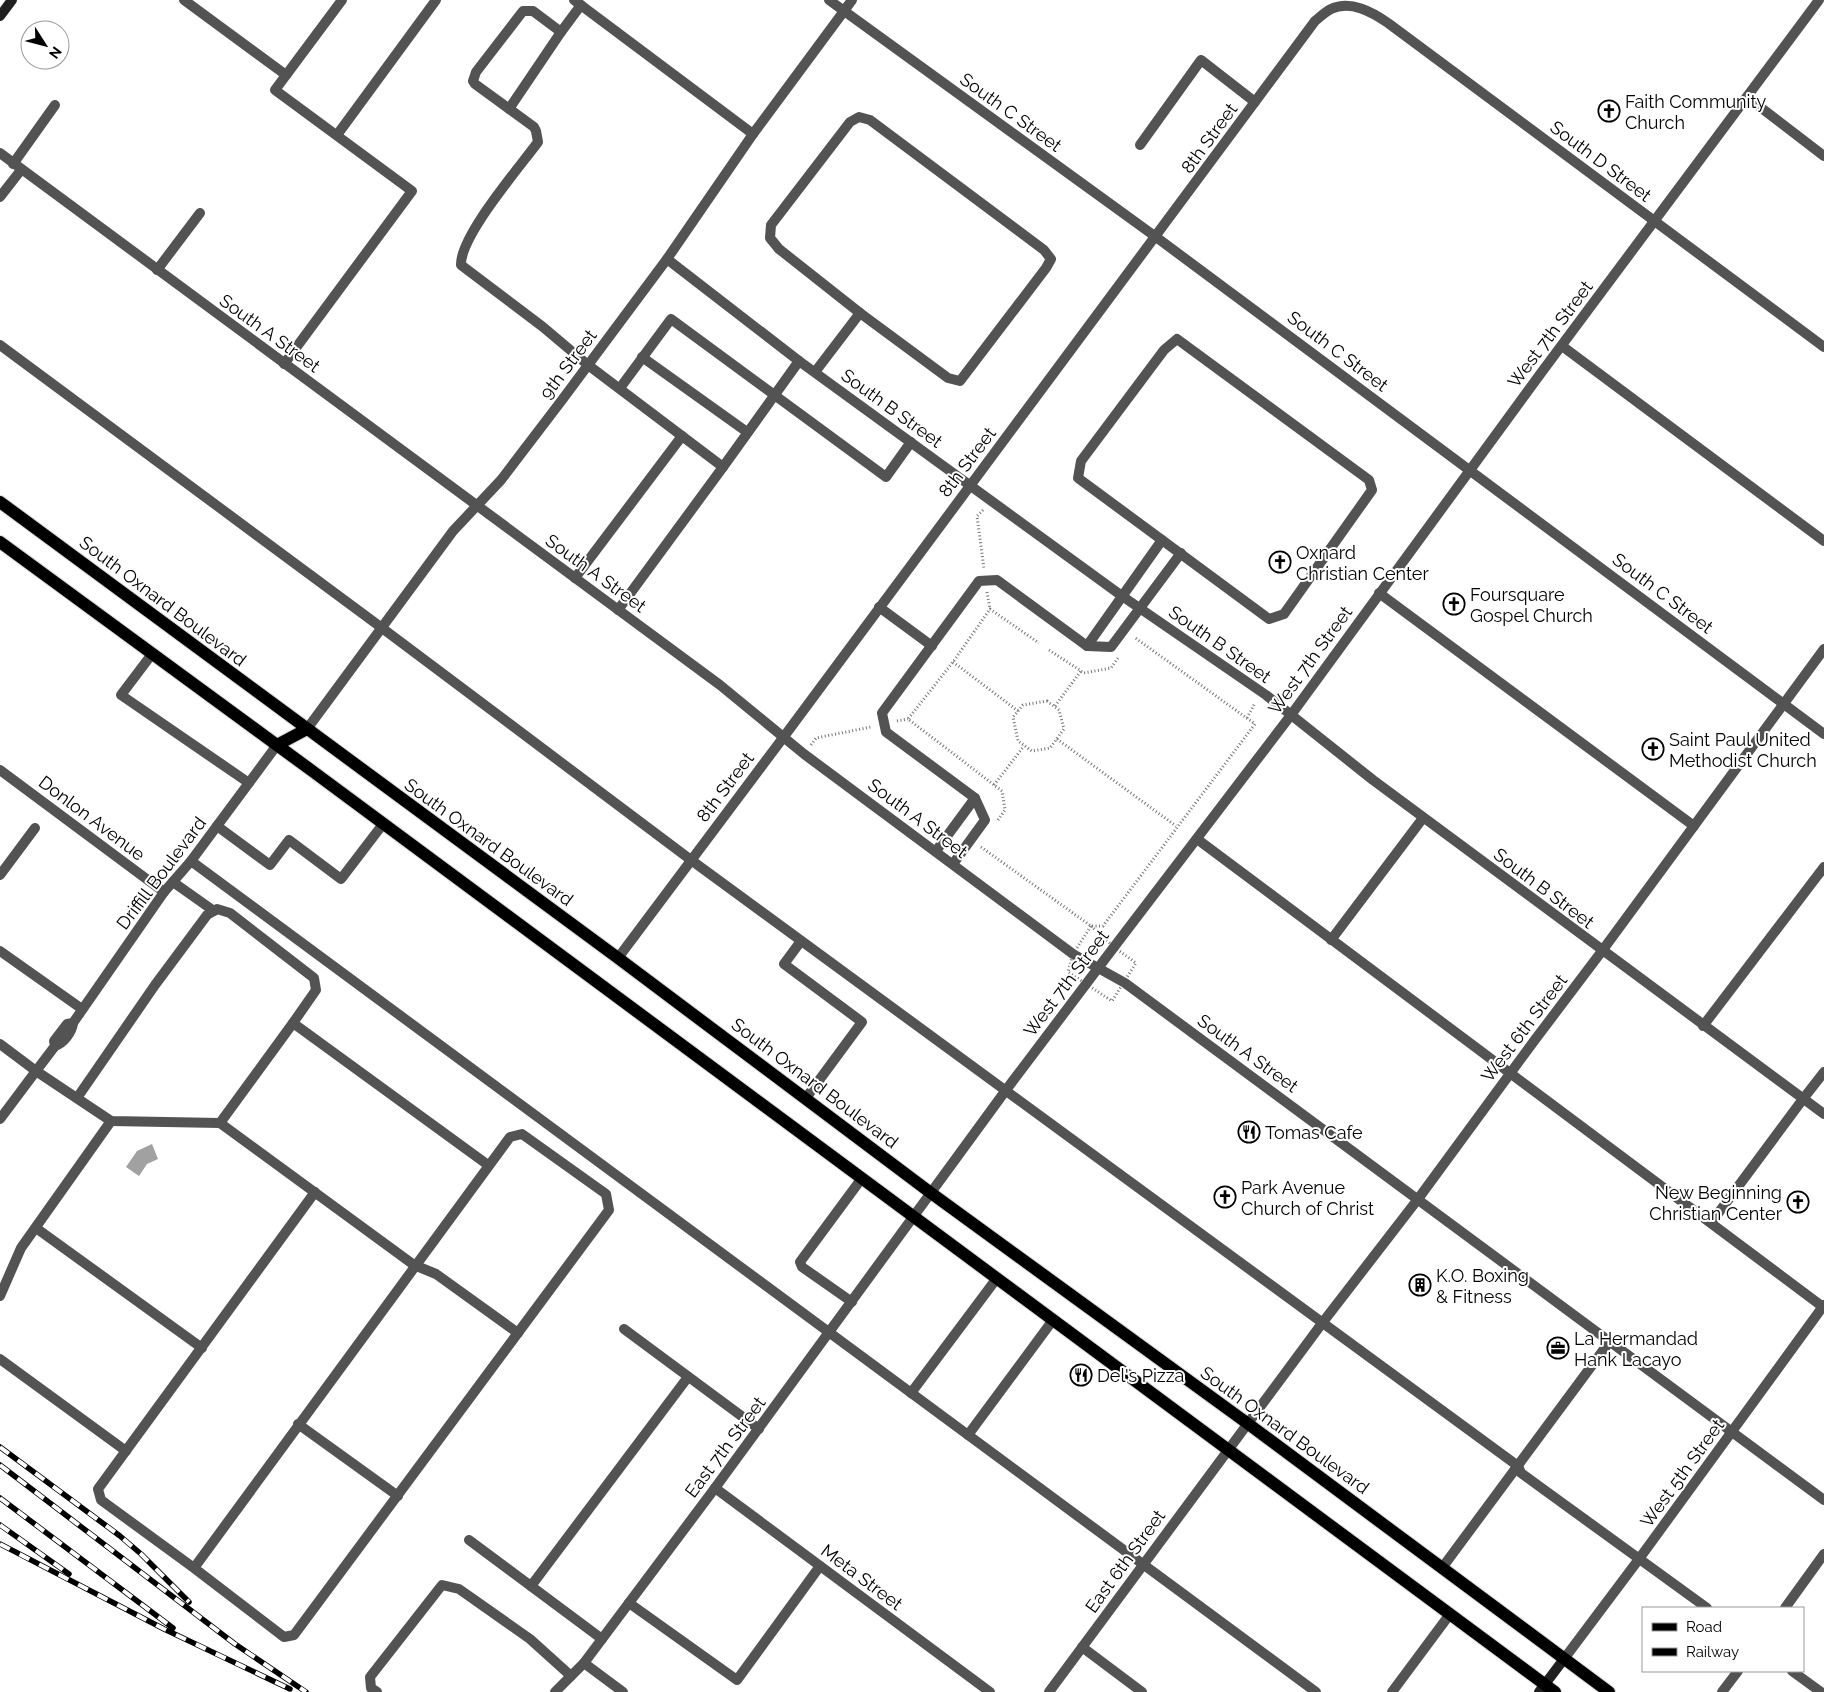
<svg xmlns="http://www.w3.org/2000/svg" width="1824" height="1692" font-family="Raleway,sans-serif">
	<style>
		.water { fill: #a1a1a1 }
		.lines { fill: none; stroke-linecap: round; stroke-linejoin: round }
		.primary-casing { stroke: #dbdbdb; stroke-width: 14 }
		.path { stroke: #757575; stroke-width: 3; stroke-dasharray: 1 2.5; stroke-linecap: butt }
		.service { stroke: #535353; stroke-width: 10 }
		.minor { stroke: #535353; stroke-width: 10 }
		.tertiary { stroke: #535353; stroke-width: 10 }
		.secondary { stroke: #202020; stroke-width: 10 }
		.primary { stroke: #000; stroke-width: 12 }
		.rail-casing { stroke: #000; stroke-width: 5.5 }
		.rail { stroke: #fff; stroke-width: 4; stroke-dasharray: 11; stroke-linecap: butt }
		.labels { text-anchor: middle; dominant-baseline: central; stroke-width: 4; stroke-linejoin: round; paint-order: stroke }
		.poi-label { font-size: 18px; fill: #000; stroke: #fff; text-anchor: start }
		.street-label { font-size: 18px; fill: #000; stroke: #fff }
	</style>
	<rect width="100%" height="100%" fill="#fff"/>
	<path class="water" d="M152,1144l6,15 -11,5 -8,12 -13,-9 11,-16z"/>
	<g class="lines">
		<g class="primary-casing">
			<g id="primary">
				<path d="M0,502l618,456 313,235 316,230 362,269"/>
				<path d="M0,542l315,231 1240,919"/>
				<path d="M277,745l30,-16"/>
			</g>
		</g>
		<g class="path">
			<path d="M983,510l-6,6 7,53"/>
			<path d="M987,592l3,17"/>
			<path d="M1049,650l35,23 27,-5 7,-10"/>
			<path d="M953,662l65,49"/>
			<path d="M1047,701l12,9 5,19 -14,19 -18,3 -14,-10 -5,-24 10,-12z"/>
			<path d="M1055,706l26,-35"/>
			<path d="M1247,718l8,-15"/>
			<path d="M897,721l11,-2"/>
			<path d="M1057,739l119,87"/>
			<path d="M811,745l5,-7 55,-11"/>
			<path d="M994,785l30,-39"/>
			<path d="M998,820l7,-10 -3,-19 -94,-72 45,-57 37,-53 49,34"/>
			<path d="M981,847l110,79h12l152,-202 -121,-87"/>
			<path d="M1091,926l23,21 22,16 -24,38 -44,-29 5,-18z"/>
		</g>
		<g class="service">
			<path d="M184,0l102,75"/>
			<path d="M574,0l179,134"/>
			<path d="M561,32l20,-27"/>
			<path d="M1747,97l77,59"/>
			<path d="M509,109l52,-77 -28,-21h-10l-47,61 -3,9 2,3 59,43 2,4 2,11c-19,26 -78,94 -77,123l82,62 45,38 94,71"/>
			<path d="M859,117l11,3 174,130 7,9 -5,9 -86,113 -12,-3 -88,-65 -81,-64 -9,-11 1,-13 79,-103z"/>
			<path d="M337,135l99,-135"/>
			<path d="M1140,145l61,-85 54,42"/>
			<path d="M13,164l42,-59"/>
			<path d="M0,197l21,-27"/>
			<path d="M157,270l43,-57"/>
			<path d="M1177,339l192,141 3,10 -88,124 -15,5 -191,-141 3,-17 83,-111z"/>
			<path d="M0,345l382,283 309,232 827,606 3,7 22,16 164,119"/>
			<path d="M1562,346l262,195"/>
			<path d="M642,357l105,75"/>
			<path d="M284,364l128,-173 -137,-101 67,-90"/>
			<path d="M815,372l45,-59"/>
			<path d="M620,388l51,-69 215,158 25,-35"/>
			<path d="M723,467l76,-106"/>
			<path d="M575,578l107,-142 41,31 -105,143"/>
			<path d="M1379,593l315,233"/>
			<path d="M879,607l53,39"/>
			<path d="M1087,646l75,-106"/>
			<path d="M152,654l-31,41 128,88"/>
			<path d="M217,826l53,39 19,-25 52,39 42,-55"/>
			<path d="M1197,839l626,468"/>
			<path d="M936,851l39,-53"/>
			<path d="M191,861l1125,831"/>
			<path d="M953,864l32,-44 -10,-22 -89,-66 -4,-19 97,-132 18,-1 90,66 24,1 70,-94"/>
			<path d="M0,875l35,-47"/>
			<path d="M173,882l41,29"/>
			<path d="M1331,940l92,-122"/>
			<path d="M801,941l-17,23 78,58 -56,76"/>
			<path d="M1703,1026l121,-159"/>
			<path d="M0,1044l36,27 75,50 109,2 194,142 22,9 82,59"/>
			<path d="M77,1098l78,-113 52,-70 10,-6 13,4 84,65 2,12 -23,33"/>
			<path d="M0,1119l36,-48"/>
			<path d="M220,1123l73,-100 195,142"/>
			<path d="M1711,1223l92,-124"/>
			<path d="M36,1228l166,120"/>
			<path d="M0,1296l21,-48 90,-127"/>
			<path d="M852,1302l-50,-35 -2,-5 62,-84"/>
			<path d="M624,1329l135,100"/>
			<path d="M0,1359l126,92"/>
			<path d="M911,1393l86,-115"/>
			<path d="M968,1435l85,-115"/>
			<path d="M469,1540l133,99"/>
			<path d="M194,1568l90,69 10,-2 315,-425 -3,-16 -84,-60 -12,3 -316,431 -93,-68 -3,-11 217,-297"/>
			<path d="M1442,1568l168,-227"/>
			<path d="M531,1586l157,-209"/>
			<path d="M629,1603l108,77 83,-114"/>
			<path d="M1785,1608l39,-54"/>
			<path d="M1082,1647l60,45"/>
			<path d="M584,1663l39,29"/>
			<path d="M1792,1671l29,21"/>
			<path d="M377,1692l-6,-4 -1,-11 72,-92 17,4 71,50 41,37"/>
			<path d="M1392,1692l58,-78"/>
			<path d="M1722,1692l16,-21"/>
		</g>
		<g class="minor">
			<path d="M0,153l720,532 84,69 269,200 52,29 699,517"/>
			<path d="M667,259l132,102 323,235 144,99 107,85 451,334"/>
			<path d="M307,729l146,-198 48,-51 61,-80 105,-141 86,-125 91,-123"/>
			<path d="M0,770l164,122"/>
			<path d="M0,951l82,58"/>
			<path d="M618,958c234,-311 465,-624 697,-937 5,-4 10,-9 16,-12 20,-9 41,3 57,14l436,324"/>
			<path d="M55,1046c9,-3 17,-14 18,-23l91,-131 27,-31 86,-116"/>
			<path d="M36,1071l19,-25 -1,-5 13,-17 6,-1"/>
			<path d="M298,1424l100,72"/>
			<path d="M715,1488l275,204"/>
			<path d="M1049,1692l274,-370 95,-123 116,-158 68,-90 222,-302"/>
		</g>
		<g class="tertiary">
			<path d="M829,0l327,237 668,497"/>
			<path d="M844,11l8,-11"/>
			<path d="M1803,1099l21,-27"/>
			<path d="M1564,1659l75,-100 185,-254"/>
			<path d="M555,1692l29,-29 131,-175 291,-398 108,-143 177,-232 250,-342 278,-373"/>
		</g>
		<g class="secondary">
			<path d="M0,16l12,-16"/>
			<path d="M1539,1692l25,-33"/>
		</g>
		<use href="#primary" class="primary"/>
		<g class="rail-casing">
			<g id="rail">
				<path d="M0,1447l120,89 21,18 48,48"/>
				<path d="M0,1465l235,179 71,48"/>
				<path d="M0,1498l173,130"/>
				<path d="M0,1525l69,49"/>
				<path d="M0,1544l164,85 126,60"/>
			</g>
		</g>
		<use href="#rail" class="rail"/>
	</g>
	<defs>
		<g id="church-ring" transform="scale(1.125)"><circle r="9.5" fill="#fff" stroke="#000" stroke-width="1.5"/><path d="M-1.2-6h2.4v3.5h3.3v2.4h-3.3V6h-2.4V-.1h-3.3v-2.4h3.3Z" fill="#000"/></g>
		<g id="restaurant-ring" transform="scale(1.125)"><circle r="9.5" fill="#fff" stroke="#000" stroke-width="1.5"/><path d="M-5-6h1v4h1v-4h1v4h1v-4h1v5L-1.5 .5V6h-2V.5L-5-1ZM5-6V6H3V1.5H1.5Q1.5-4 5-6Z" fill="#000"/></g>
		<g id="building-ring" transform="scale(1.125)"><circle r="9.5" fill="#fff" stroke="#000" stroke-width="1.5"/><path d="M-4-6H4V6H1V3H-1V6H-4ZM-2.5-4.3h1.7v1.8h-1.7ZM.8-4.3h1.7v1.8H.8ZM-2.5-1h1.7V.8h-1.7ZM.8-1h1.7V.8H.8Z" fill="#000"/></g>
		<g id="office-ring" transform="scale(1.125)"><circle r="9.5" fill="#fff" stroke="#000" stroke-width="1.5"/><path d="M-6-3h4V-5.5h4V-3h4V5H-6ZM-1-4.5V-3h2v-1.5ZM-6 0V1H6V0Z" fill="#000"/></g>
	</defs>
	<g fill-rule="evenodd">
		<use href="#church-ring" x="1609" y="111"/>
		<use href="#church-ring" x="1280" y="562"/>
		<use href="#church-ring" x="1454" y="604"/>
		<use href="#church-ring" x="1653" y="749"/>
		<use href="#restaurant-ring" x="1249" y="1132"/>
		<use href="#church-ring" x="1225" y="1197"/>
		<use href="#church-ring" x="1798" y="1202"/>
		<use href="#building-ring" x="1420" y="1285"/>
		<use href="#office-ring" x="1558" y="1348"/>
		<use href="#restaurant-ring" x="1081" y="1375"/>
	</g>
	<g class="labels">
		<g class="poi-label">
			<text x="1625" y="101">Faith Community<tspan x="1625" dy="21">Church</tspan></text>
			<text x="1296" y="552">Oxnard<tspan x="1296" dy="21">Christian Center</tspan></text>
			<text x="1470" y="594">Foursquare<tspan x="1470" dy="21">Gospel Church</tspan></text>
			<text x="1669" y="739">Saint Paul United<tspan x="1669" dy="21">Methodist Church</tspan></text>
			<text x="1265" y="1132">Tomas Cafe</text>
			<text x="1241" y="1187">Park Avenue<tspan x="1241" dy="21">Church of Christ</tspan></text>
			<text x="1782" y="1192" text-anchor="end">New Beginning<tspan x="1782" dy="21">Christian Center</tspan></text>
			<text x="1436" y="1275">K.O. Boxing<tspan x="1436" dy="21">&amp; Fitness</tspan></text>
			<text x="1574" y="1338">La Hermandad<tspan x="1574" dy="21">Hank Lacayo</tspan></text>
			<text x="1097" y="1375">Del's Pizza</text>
		</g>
		<g class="street-label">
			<text transform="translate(1011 112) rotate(36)">South C Street</text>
			<text transform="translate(1209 138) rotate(-54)">8th Street</text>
			<text transform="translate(1601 161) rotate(37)">South D Street</text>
			<text transform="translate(270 333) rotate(36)">South A Street</text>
			<text transform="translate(1550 334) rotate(-53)">West 7th Street</text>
			<text transform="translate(1338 351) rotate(37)">South C Street</text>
			<text transform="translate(568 364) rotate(-53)">9th Street</text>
			<text transform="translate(892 408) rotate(36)">South B Street</text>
			<text transform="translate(967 462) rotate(-53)">8th Street</text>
			<text transform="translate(596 573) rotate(36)">South A Street</text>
			<text transform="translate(1663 593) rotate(37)">South C Street</text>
			<text transform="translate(163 601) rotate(37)">South Oxnard Boulevard</text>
			<text transform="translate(1220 644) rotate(35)">South B Street</text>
			<text transform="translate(1310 660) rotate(-54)">West 7th Street</text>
			<text transform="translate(725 787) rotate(-53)">8th Street</text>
			<text transform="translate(92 818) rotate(37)">Donlon Avenue</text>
			<text transform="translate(918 818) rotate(37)">South A Street</text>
			<text transform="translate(489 842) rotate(36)">South Oxnard Boulevard</text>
			<text transform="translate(161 873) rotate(-53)">Driffill Boulevard</text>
			<text transform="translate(1544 888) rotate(37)">South B Street</text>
			<text transform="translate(1066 983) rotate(-53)">West 7th Street</text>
			<text transform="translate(1524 1028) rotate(-53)">West 6th Street</text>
			<text transform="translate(1248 1053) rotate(36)">South A Street</text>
			<text transform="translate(815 1083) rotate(37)">South Oxnard Boulevard</text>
			<text transform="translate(1285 1430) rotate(36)">South Oxnard Boulevard</text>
			<text transform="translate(725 1447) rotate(-53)">East 7th Street</text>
			<text transform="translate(1682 1473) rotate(-54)">West 5th Street</text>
			<text transform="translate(1125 1561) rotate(-54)">East 6th Street</text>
			<text transform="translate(862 1577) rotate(37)">Meta Street</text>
		</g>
	</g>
	<rect x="1642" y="1607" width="162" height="65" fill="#ffffff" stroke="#999999"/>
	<rect x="1652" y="1623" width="25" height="8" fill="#000000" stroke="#999999"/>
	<text x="1686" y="1632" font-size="15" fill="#000000">Road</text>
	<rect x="1652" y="1648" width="25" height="8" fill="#000000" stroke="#999999"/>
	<text x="1686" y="1657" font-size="15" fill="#000000">Railway</text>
	<g transform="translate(45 45) rotate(126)"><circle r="24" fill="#ffffff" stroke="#999999"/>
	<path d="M0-4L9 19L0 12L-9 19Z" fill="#000000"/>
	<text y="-8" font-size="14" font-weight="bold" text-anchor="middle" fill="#000000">N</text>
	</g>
</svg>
